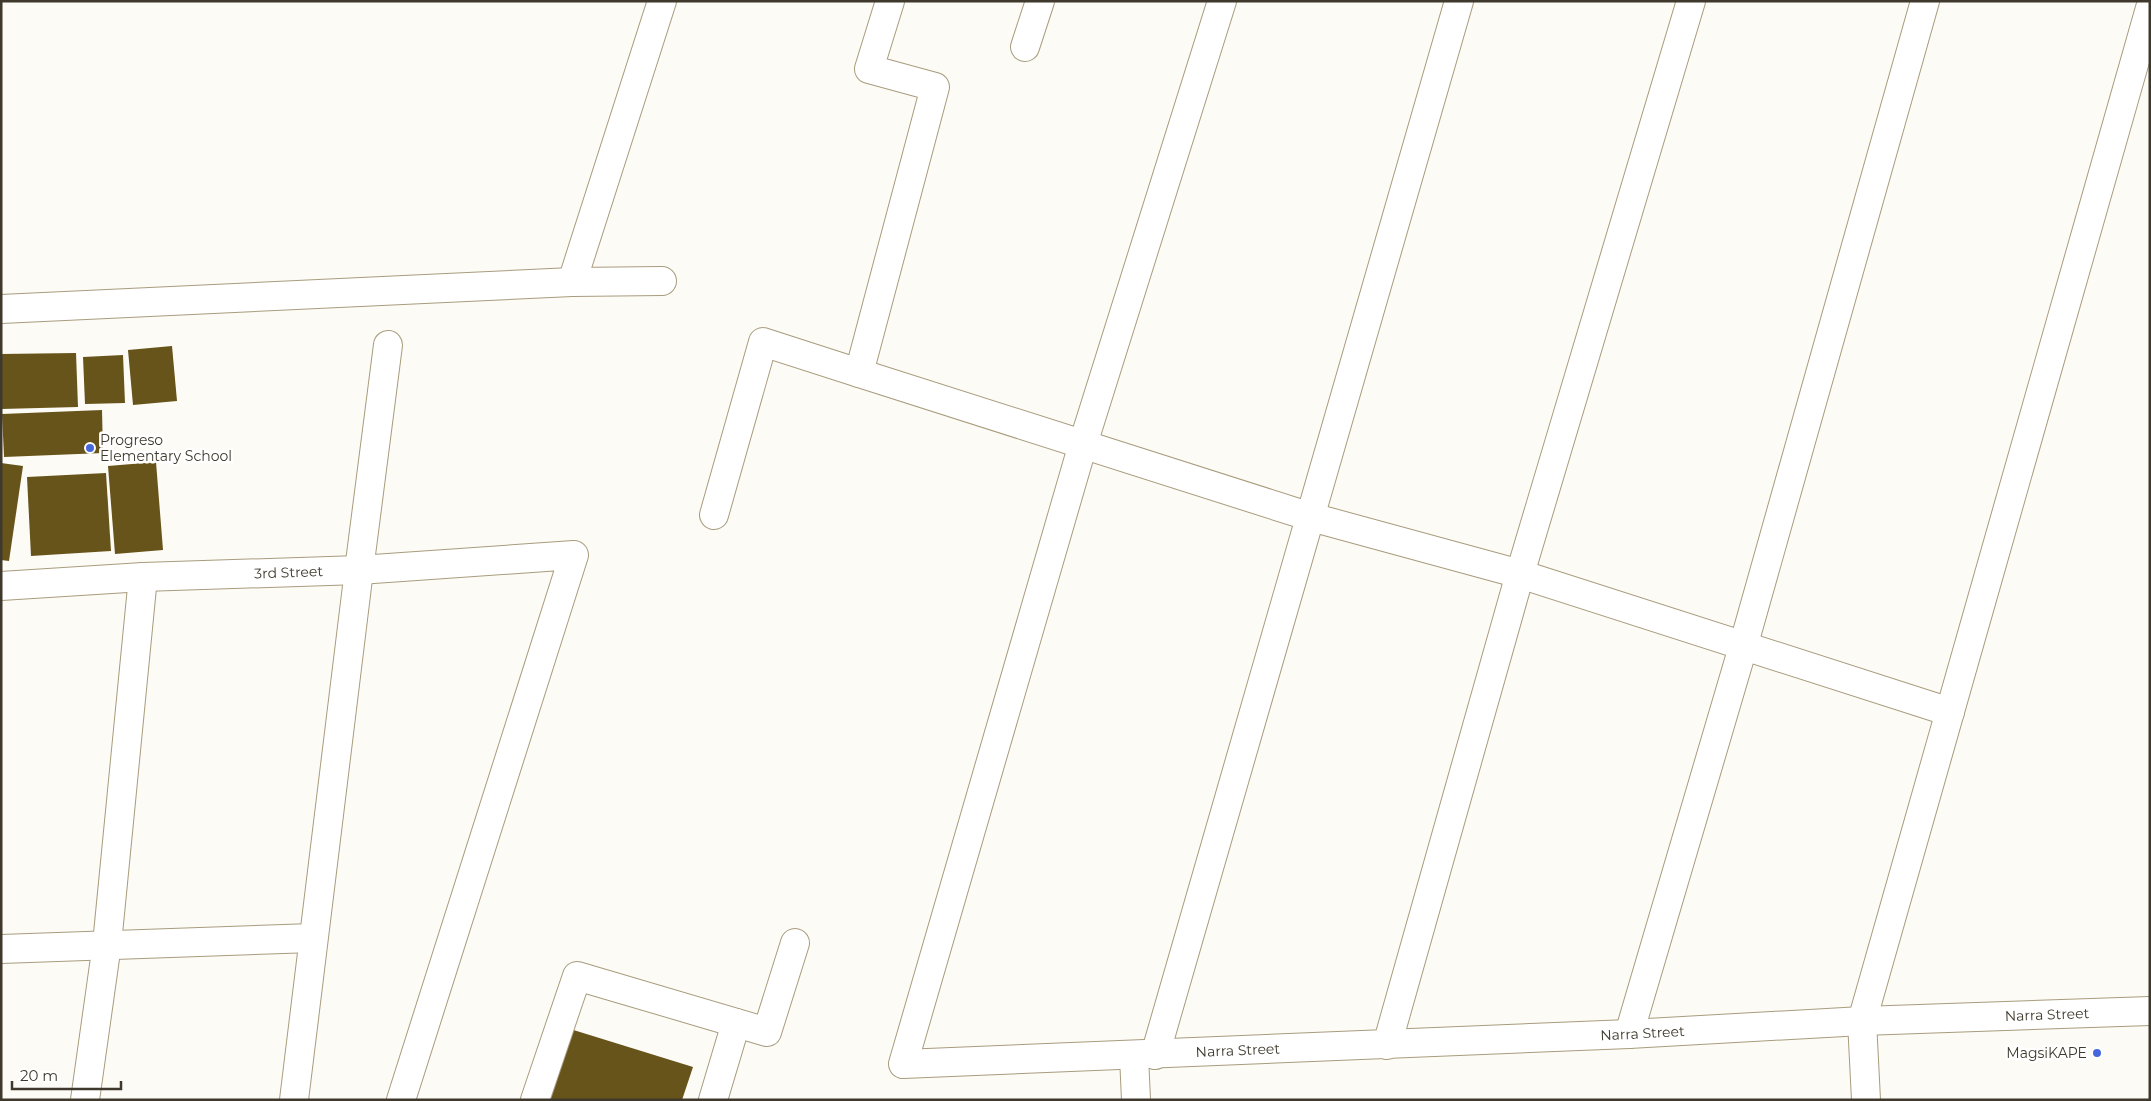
<svg xmlns="http://www.w3.org/2000/svg" width="2151" height="1101" font-family="Montserrat,sans-serif">
	<style>
		.building { fill: #67541b }
		.lines { fill: none; stroke-linecap: round; stroke-linejoin: round }
		.minor-casing { stroke: #a89c7e; stroke-width: 30 }
		.minor { stroke: #fff; stroke-width: 28 }
		.poi-dot { fill: #4569dc; stroke: #fff; stroke-width: 2 }
		.labels { text-anchor: middle; dominant-baseline: central; stroke-width: 5; stroke-linejoin: round; paint-order: stroke }
		.poi-label { font-size: 14px; fill: #3e392c; stroke: #fff; text-anchor: start }
		.street-label { font-size: 14px; fill: #3e392c; stroke: #fff }
	</style>
	<rect width="100%" height="100%" fill="#fdfbf5"/>
	<g class="building">
		<path d="M172,346l5,55 -44,4 -5,-55z"/>
		<path d="M76,353l2,54 -77,2v-55z"/>
		<path d="M123,355l2,48 -40,1 -2,-47z"/>
		<path d="M102,410l1,43 -99,4 -2,-43z"/>
		<path d="M156,462l7,88 -48,4 -7,-88z"/>
		<path d="M1,463l22,3 -14,95 -8,-1z"/>
		<path d="M106,473l5,78 -80,5 -4,-79z"/>
		<path d="M567,1028l126,39 -11,33h-137z"/>
	</g>
	<g class="lines">
		<g class="minor-casing">
			<g id="minor">
				<path id="s1" d="M1222,1l-139,443 -180,620 726,-30 233,-13 288,-10"/>
				<path d="M1025,47l15,-46"/>
				<path d="M572,282l90,-281"/>
				<path d="M1,309l571,-27 90,-1"/>
				<path d="M859,373l452,144 209,57 430,138"/>
				<path d="M714,515l49,-173 96,31 76,-286 -66,-18 21,-68"/>
				<path id="s2" d="M1,586l142,-9 216,-7 215,-15 -173,545"/>
				<path d="M1,949l312,-11"/>
				<path d="M1629,1034l114,-387 182,-646"/>
				<path d="M1387,1045l133,-471 171,-573"/>
				<path d="M1155,1055l304,-1054"/>
				<path d="M1134,1056l2,44"/>
				<path d="M85,1100l22,-156 36,-367"/>
				<path d="M294,1100l65,-530 29,-225"/>
				<path d="M535,1100l42,-124 190,56 28,-89"/>
				<path d="M713,1100l23,-77"/>
				<path d="M1866,1100l-4,-79 288,-1013"/>
			</g>
		</g>
		<use href="#minor" class="minor"/>
	</g>
	<g class="poi-dot">
		<circle cx="90" cy="448" r="5"/>
		<circle cx="2097" cy="1053" r="5"/>
	</g>
	<g class="labels">
		<g class="poi-label">
			<text x="100" y="440">Progreso<tspan x="100" dy="16">Elementary School</tspan></text>
			<text x="2087" y="1053" text-anchor="end">MagsiKAPE</text>
		</g>
		<g class="street-label">
			<text stroke="none"><textPath href="#s2" startOffset="288">3rd Street</textPath></text>
			<text stroke="none"><textPath href="#s1" startOffset="2255">Narra Street</textPath></text>
			<text stroke="none"><textPath href="#s1" startOffset="1850">Narra Street</textPath></text>
			<text stroke="none"><textPath href="#s1" startOffset="1445">Narra Street</textPath></text>
		</g>
	</g>
	<rect width="2151" height="1101" fill="none" stroke="#3e392c" stroke-width="5"/>
	<path d="M12 1081v8h109v-8" fill="none" stroke="#3e392c" stroke-width="2.5"/>
	<text x="20" y="1081" font-size="15" fill="#3e392c" stroke="#ffffff" stroke-width="4" paint-order="stroke">20 m</text>
</svg>
